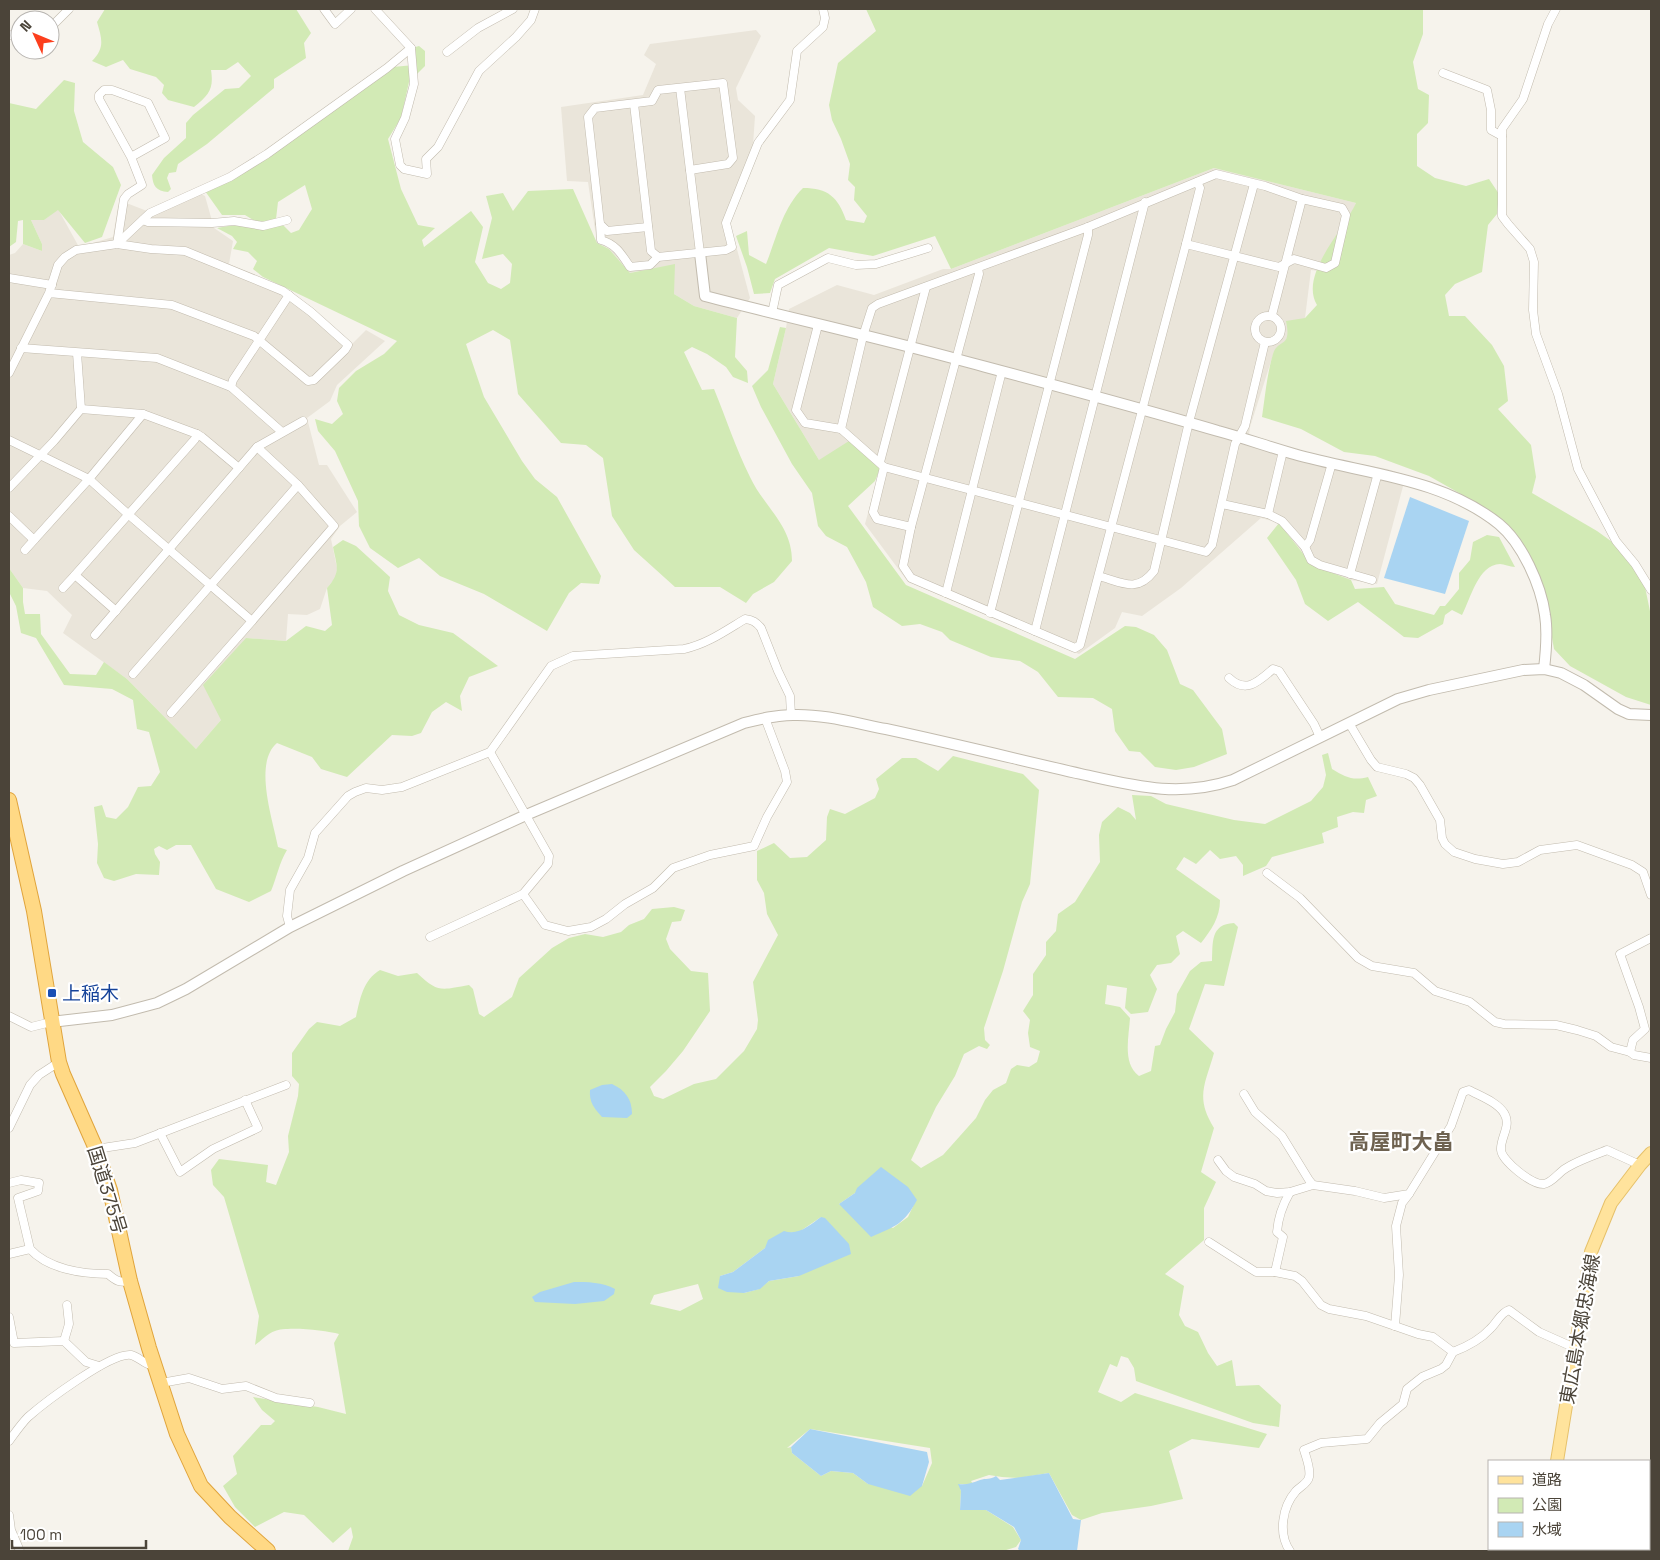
<svg xmlns="http://www.w3.org/2000/svg" width="1660" height="1560" font-family="'Space Grotesk','Noto Sans JP',sans-serif">
	<style>
		.residential { fill: #eae5da }
		.green { fill: #d2eab5; fill-rule: evenodd }
		.water { fill: #a9d4f2 }
		.lines { fill: none; stroke-linecap: round; stroke-linejoin: round }
		.minor-casing { stroke: #c2bbae; stroke-width: 9 }
		.tertiary-casing { stroke: #c2bbae; stroke-width: 12 }
		.primary-casing { stroke: #e6c16a; stroke-width: 14 }
		.trunk-casing { stroke: #e0a43c; stroke-width: 16 }
		.minor { stroke: #fff; stroke-width: 8 }
		.tertiary { stroke: #fff; stroke-width: 10 }
		.primary { stroke: #ffe39c; stroke-width: 12 }
		.trunk { stroke: #ffd985; stroke-width: 14 }
		.rail { stroke: #9a9a9a; stroke-width: 2.5; stroke-dasharray: 6 6; stroke-linecap: butt }
		.transit-dot { fill: #1a4fb4; stroke: #fff; stroke-width: 2 }
		.labels { text-anchor: middle; dominant-baseline: central; stroke-width: 4.5; stroke-linejoin: round; paint-order: stroke }
		.transit-label { font-size: 19px; fill: #164399; stroke: #fff; text-anchor: start }
		.street-label { font-size: 19px; fill: #4b4439; stroke: #fff }
		.quarter-label { font-size: 21px; font-weight: bold; fill: #6e6250; stroke: #fff }
	</style>
	<rect width="100%" height="100%" fill="#f6f3ec"/>
	<g class="residential">
		<path d="M756,30l5,6 -25,52 2,12 17,16 -2,29 -31,78h8l20,75 -13,20 -43,-12 -20,-12v-29l-44,8 -21,-24 -12,-6 -9,-61 -21,-1 -6,-74 82,-12 13,-31 -12,-9 6,-11z"/>
		<path d="M1214,168l142,35 -29,69 -16,-2 -6,48 -16,16 -5,9 -10,9 -24,75 -1,8 48,17 90,17 19,6 -29,109 -26,-4 -39,-15 -33,-42 -18,-5 -80,70 -39,28 -20,-4 -7,16 -36,26 -171,-72 -43,-58 15,-55 -61,-9 -46,-76 13,-56 3,-19 48,-24 37,10 69,-26h8z"/>
		<path d="M193,190l12,6 9,32 19,13 -4,23 62,28 61,52 14,-14 19,11 -48,44 -7,16 -23,17 12,47h8l30,47 -17,14 -9,13 6,29 -1,9 -9,11 -7,21 -13,6 -19,-1 -2,27 -40,-3 -25,82 -25,29 -69,-70 -64,-46 9,-18 -25,-24 -24,-3 -14,-20v-313l6,-2 8,-9 19,7v-7l-11,-24h13l14,-11 21,38 34,-10 5,-31 11,-2 18,7z"/>
	</g>
	<g class="green">
		<path d="M105,9h191l15,24 -7,10 2,15 -32,21v9l-67,56 -29,20 -2,8 -7,1 -2,5 4,11 -3,3c-12,-1 -15,-6 -16,-17l12,-17 22,-20v-15l7,-8 32,-26 14,-1 12,-12 -13,-14 -12,8h-15c3,19 -2,25 -17,37l-26,-7 -6,-7 2,-8 -8,-8 -26,-8 -7,-9 -17,7 -14,-6c13,-13 10,-22 5,-39z"/>
		<path d="M866,9h557v25l-10,28 5,27 11,6 -1,28 -11,11v32l18,12 31,8 23,-7 10,15 -2,20 -9,11 -6,47 -27,12 -10,11 4,21h16l27,29 12,21 4,35 -10,8 33,36 5,32 -4,16 65,38 29,21 19,35 6,29v89l-25,-8 -56,-31 -16,-17 -11,-62 -15,-35 -21,-27 -18,-15 -60,-34 -54,-20 -31,-4 -43,-23 -39,-12c3,-20 5,-43 11,-63 5,-16 19,-5 13,-33l19,-3 12,-13c-18,-30 26,-74 39,-102l-142,-35 -263,101 -16,-33 -62,20 -44,-8 -54,31 -5,14 -16,1 -7,-27 -11,-31 11,-5 2,24 17,9c11,-27 16,-55 37,-76 25,0 35,9 43,32l18,3 3,-7 -13,-16 1,-13 -7,-7 2,-16 -9,-25 -9,-19 -3,-15 9,-42 38,-32z"/>
		<path d="M419,46l6,5v15l-16,16 -8,36 -13,21 13,50 17,36 17,3 -13,12 2,7 47,-36 12,16 -8,35 13,21 13,6 9,-6 2,-19 -9,-10 -21,5 10,-41 -6,-22 17,-3 10,18 15,-20 45,-2 24,54 12,6 21,24 45,-9 -1,30 20,12 43,12 -2,39 12,14 1,12 -15,-6 -7,-10 -19,-13 -15,-7 -8,5 18,38 12,-1c12,29 22,60 36,88 14,30 42,48 42,84l-18,21 -21,12 -7,9 -26,-16h-45l-41,-37 -22,-34 -9,-58 -17,-13 -25,-2 -43,-49 -8,-54 -17,-10 -27,14 18,53 38,64 13,18 22,18 44,79 -2,8 -18,-1 -12,10 -22,38 -63,-37 -44,-18 -21,-18 -21,10 -28,-20 -11,-22 -1,-25 -23,-50 -17,-20 -3,-12 17,5 11,-10 -6,-13 2,-13 17,-17 28,-17 13,-13 -134,-64 -10,-8 4,-8 -9,-9 -15,-3 4,-7 -5,-6 -15,-8 23,-4 24,6 18,-6 9,9 8,-3 13,-21 -7,-24 -27,17 -2,17 -18,4 -13,-8h-23l-17,-24 188,-124 21,-2 -2,-17z"/>
		<path d="M64,80l11,3 -1,28 9,31 30,25 8,18 -19,52 -17,6 -27,-33 -14,10h-13l11,24v7l-19,-7v-24l-5,1 -2,21 -7,5v-144l27,6z"/>
		<path d="M780,327l6,1 -13,56 46,76 30,-19 31,28 -5,12 -27,25 58,79 169,74 50,-33 11,1 18,8 13,15 13,34 13,6 29,39 5,25 -33,13 -18,3 -21,-3 -15,-15 -11,-1 -14,-20 -3,-22 -19,-11 -35,-1 -20,-25 -18,-11 -29,-4 -41,-17 -8,-8 -22,-8 -18,2 -29,-19 -7,-25 -19,-35 -21,-11 -8,-10 -6,-33 -20,-29 -31,-57 -9,-21 16,-16z"/>
		<path d="M1279,523l33,42 39,15 4,9 29,-2 11,17 39,11 6,-9h5l14,-17v-16l11,-13 3,-18 14,-7 12,2 16,30c-5,0 -11,-3 -15,-3 -22,1 -29,34 -38,51l-10,-5 -7,5 -2,9 -25,14 -14,-1 -46,-35 -30,19 -23,-17 -9,-24 -29,-42z"/>
		<path d="M343,540l13,6 34,31 -2,14 11,24 20,10 34,8 45,33 -29,11 -9,19 2,15 -16,-9 -14,10 -11,21 -9,3 -20,-1 -45,42 -26,-8 -9,-12 -35,-14c-24,20 -4,77 1,104l9,3c-8,13 -10,27 -16,41l-22,11 -33,-13 -25,-44h-15l-9,5 -8,-4 -5,3 1,5 5,8 -1,13 -23,-1 -22,7 -10,-3 -7,-15 1,-19 -4,-37 8,-2 4,12 10,2 12,-12 10,-20 13,-1 9,-14 -11,-40 -12,-3 -4,-29 -21,-11 -48,-4 -28,-47 -15,-5 -5,-27 -7,-14v-24l14,20v14l2,12h15l1,20 29,40 26,1 8,-13 23,17 69,70 25,-29 -18,-35 43,-47 40,3 20,-15 19,5 7,-6 -5,-37c14,-16 10,-21 6,-41z"/>
		<path d="M1328,753l4,16c13,8 21,12 36,8l9,19 -11,4 -2,13 -11,-1 -16,5 1,10 -16,6 2,10 -52,14 -6,9 -23,10v-11l-7,-9 -16,3 -10,-9 -14,14 -12,-7 -8,12 44,31c0,18 -9,30 -19,43l-18,-12 -7,5 4,18 -9,9 -14,2 -7,10 7,14 -9,23 -17,2 -6,-6 2,-20 -20,-3 -2,19 15,3 10,11c-1,18 -8,46 9,58l12,-5 4,-25 5,-1 6,-16 9,-17 2,-18 13,-23 11,-9 11,-1c1,-18 -2,-37 22,-38l4,4 -14,59 -19,-2 -16,45 25,24c-9,32 -19,44 0,75l-13,44 15,10 -12,26v32l-39,34 19,12 -5,29 6,11 13,6 10,21 9,13 15,-6 4,26 23,-1 22,20 -2,22 -26,-4 -117,-42 -2,-13 -6,-10 -7,-2 -4,11 -7,-3 -12,28 23,10 14,-9 132,41 -8,14 -67,-9 -23,12 14,48 -32,7 -49,7 -21,7 -9,-5 -23,-42 -30,5 -17,-1 -13,-2 -18,6 2,3h-14l2,7 -1,19h26l27,17 8,13 -5,7 -13,4h-655l5,-14 -2,-10 -18,16 -29,-28 -20,-3 -29,15 -20,-20 -12,-21 14,-12 -4,-18 28,-31h10l4,-4 -13,-11 -9,-13 65,10 28,7 -12,-71 5,-9c-13,-4 -53,-8 -64,-3 -7,2 -14,10 -20,14l4,-29 -35,-119 -11,-12 -2,-15 8,-11 49,6 -2,17 10,3 13,-33 -1,-16 10,-40 1,-12 -7,-8v-23l17,-24 8,-7 23,4 16,-9c4,-18 7,-37 24,-47l18,6 19,-3c21,20 24,17 52,12l4,4 6,25 5,3 28,-20 7,-19 33,-30 17,-10 16,-4 18,3 18,-5 8,-7 15,-6 8,-10 22,-2 11,3 -4,11 -9,1 -6,17 4,10 21,22 17,2 2,38 -27,40 -17,20 -16,16 4,9 9,3 31,-15 22,-5 28,-28 13,-22 1,-9 -5,-38 25,-47 -11,-21 -3,-21 -7,-13v-29l17,-8 16,15 17,-1 19,-17 1,-23 3,-8 15,5 30,-16 4,-9 -3,-10 26,-21h14l22,13 15,-15 70,18 16,16 -9,94 -8,18 -19,69 -19,57 1,12 5,5 -3,4 -8,-3 -15,8 -9,22 -19,31 -25,53 10,8 22,-13 33,-37 9,-18 8,-10 13,-7 5,-14 6,-4 12,2 8,-5 3,-11 -10,-4 -2,-14 2,-13 -7,-9 10,-16v-21l13,-19v-13l10,-11 2,-17 17,-12 25,-40 -1,-27 3,-13 16,-15 12,6 6,7 -4,-25 19,1 15,8 68,16 31,4 46,-23 12,-14 3,-12 -4,-20zM855,1193l61,7 -8,17 -15,11 -54,-24zM821,1217l-22,59 -30,5 -10,8 -15,4 -24,-17 13,-4 32,-24 25,-15 9,-1zM698,1284l5,15 -23,12 -30,-7 4,-9zM810,1429l120,19 2,15 -10,23 -54,-2 -15,-11 -22,-2 -10,5 -29,-23 -1,-6 -4,1z"/>
	</g>
	<g class="water">
		<path d="M1410,497l59,24 -24,73 -61,-16z"/>
		<path d="M612,1084c13,6 20,15 20,30l-5,4 -25,-1c-8,-9 -13,-15 -12,-27l12,-5z"/>
		<path d="M881,1167l27,20 9,13c-13,24 -21,26 -46,37l-32,-33 16,-11 2,-5z"/>
		<path d="M821,1217l4,1 24,26 2,10 -52,22 -30,5 -9,8 -16,4 -17,-1 -9,-4 2,-12 13,-4 32,-24 3,-8 16,-9c14,5 26,-6 37,-14z"/>
		<path d="M574,1282c13,0 29,0 41,7l-1,5 -10,7 -29,3 -40,-2 -3,-5 8,-5z"/>
		<path d="M810,1429l117,23 2,10 -7,24 -12,10 -42,-12 -15,-11 -22,-2 -10,5 -29,-23 -1,-6z"/>
		<path d="M1049,1473l24,46 8,1 -4,31h-57l-2,-2 3,-9 -7,-13 -28,-17h-26l1,-19 -3,-7c9,1 14,-1 22,-4 6,-2 10,0 16,-4l4,4z"/>
	</g>
	<g class="lines">
		<g class="minor-casing">
			<g id="minor">
				<path d="M324,9l11,15 16,-15"/>
				<path d="M375,9l36,39 3,36 -9,34 -10,21 5,26 4,4 23,5 -1,-15 12,-12 41,-76 37,-34 15,-17 4,-11"/>
				<path d="M1556,9l-8,15 -25,75 -21,30v87l6,8 22,25 4,13 -1,48 3,24 22,60 20,75 38,72 19,23 16,26"/>
				<path d="M50,28l19,-19"/>
				<path d="M9,35l11,1"/>
				<path d="M447,52l31,-24 35,-19"/>
				<path d="M1443,73l44,17 4,20v20l11,6"/>
				<path d="M680,88l20,165"/>
				<path d="M634,104l17,147 7,6 68,-7 6,-3 -6,-24 32,-80 32,-43 7,-49 26,-24 2,-9 -2,-9"/>
				<path d="M143,220l5,2 64,1 22,-2 29,5 24,-6"/>
				<path d="M600,224l1,16c15,4 21,15 29,27l20,-2 8,-8"/>
				<path d="M648,227l-41,4 -7,-7 -12,-107 7,-9 57,-7 6,-11 65,-7 10,75 -5,6 -38,6"/>
				<path d="M117,244l33,-31 80,-36 37,-23 120,-86 24,-20"/>
				<path d="M117,244l7,-45 4,-5 14,-9 -11,-28 -32,-58v-4l5,-5h8l36,13 17,35 -34,19"/>
				<path d="M1186,244l93,23 15,-8 32,9 9,-5 11,-48 -4,-7 -40,-9"/>
				<path d="M978,268l1,6 -68,253 -8,39 8,12 124,53 110,-429"/>
				<path d="M9,278l43,7"/>
				<path d="M772,313l6,-28 50,-27 28,7 20,-1 52,-16"/>
				<circle cx="1268" cy="329" r="13"/>
				<path d="M818,325l-22,85 9,13 36,6 43,38 322,85 6,-7 23,-101 10,-18 20,-84"/>
				<path d="M21,348l136,10 74,29 51,45"/>
				<path d="M77,353l4,56"/>
				<path d="M9,373l40,-80 9,-28 7,-8 11,-7 41,-6 34,5 34,2 98,40 28,21 37,33 -3,5 -31,30 -6,1 -54,-45 -82,-31 -123,-12"/>
				<path d="M231,387l2,-7 56,-85"/>
				<path d="M841,429l22,-93 9,-28 6,-4 210,-77 128,-53 49,12 37,13 -30,116"/>
				<path d="M9,440l80,39 40,36 123,106 82,-95 -36,-41 -41,-38"/>
				<path d="M880,462l46,-175"/>
				<path d="M884,467l-11,45 4,7 34,8"/>
				<path d="M9,488l45,-47 27,-32 62,5 54,20 5,3 37,31"/>
				<path d="M1222,504l46,10 14,7 23,26 6,13 9,5 52,15"/>
				<path d="M1268,514l15,-63"/>
				<path d="M9,516l25,24 55,-61 54,-65"/>
				<path d="M1305,547l5,-7 22,-77"/>
				<path d="M25,550l9,-10"/>
				<path d="M1350,574l28,-101"/>
				<path d="M1099,576c24,7 38,17 55,-5l35,-149 65,-238"/>
				<path d="M63,588l12,-13"/>
				<path d="M946,593l56,-222"/>
				<path d="M116,611l-41,-36 120,-136 2,-5"/>
				<path d="M990,613l98,-378v-8"/>
				<path d="M1035,631l40,17 5,-3 106,-401 14,-56 -3,-6"/>
				<path d="M95,635l162,-188 46,-26"/>
				<path d="M133,674l165,-189"/>
				<path d="M1229,678c17,16 29,4 44,-9l6,2 35,53 6,13"/>
				<path d="M171,713l81,-92"/>
				<path d="M1349,723l22,37 6,7 29,7 8,4 6,7 20,35 2,18 3,6 9,8 21,7 28,5 15,-2 22,-12 37,-5 55,20 11,7 8,23"/>
				<path d="M490,752l59,104 -1,8 -25,30 22,31 23,6 23,-4 15,-8 19,-15 28,-16 20,-20 37,-13 44,-9 13,-29 20,-35 -2,-11 -20,-53"/>
				<path d="M1267,873l33,25 58,60 14,8 42,7 21,18 35,11 25,20 9,2 52,1 21,5 19,6 15,11 19,5"/>
				<path d="M290,927l-3,-11 3,-26 18,-32 7,-25 33,-37 7,-4 11,-4 16,2 20,-3 88,-35 61,-86 22,-10 111,-7c23,-5 41,-18 61,-30 8,1 11,3 16,9l17,43 12,25 1,19"/>
				<path d="M430,937l93,-43"/>
				<path d="M1651,938l-31,16 19,53 6,22 -12,11 -3,12 4,3 17,3"/>
				<path d="M9,1016l22,11 20,-5"/>
				<path d="M1244,1094l11,18 27,24 27,44 4,5"/>
				<path d="M9,1128l21,-43 9,-10 20,-13"/>
				<path d="M160,1133l20,39 33,-23 45,-21 -13,-28"/>
				<path d="M96,1149l39,-6 151,-58"/>
				<path d="M1218,1160l8,11 8,6 21,7 11,7 11,2 13,-1 23,-7 42,6 29,7 25,-4 42,-68 12,-34 6,-2c11,6 28,12 35,23 8,13 -4,24 -3,37 1,11 31,35 43,34 7,-1 13,-9 18,-13 11,-9 31,-15 45,-21l33,15"/>
				<path d="M9,1183l12,-3 18,3 -1,8 -20,7 12,51c18,20 52,25 78,25 8,7 12,9 22,7"/>
				<path d="M1209,1242l47,30h19l20,4 7,5 19,24 8,4 37,7 52,18 15,3 20,15"/>
				<path d="M9,1254l21,-5"/>
				<path d="M1275,1272l8,-35 -6,-5c1,-15 5,-26 13,-40"/>
				<path d="M9,1317l5,26 50,-2 22,21 13,4"/>
				<path d="M1395,1326l4,-51 -3,-49 6,-23 7,-9"/>
				<path d="M64,1341l5,-17 -2,-19"/>
				<path d="M161,1383l28,-5 33,11 24,-3 30,12 34,5"/>
				<path d="M9,1441c6,-8 12,-17 19,-24 16,-14 83,-65 103,-62 9,2 14,11 24,10"/>
				<path d="M9,1515l2,15 9,21"/>
				<path d="M1290,1551c-12,-17 -8,-44 6,-60 4,-4 12,-8 13,-14 2,-8 -3,-20 -5,-27l17,-7 46,-4 13,-16 23,-19 4,-15 15,-12 19,-8 5,-4 7,-13c13,-5 28,-13 37,-23 7,-6 10,-16 19,-19l30,22 36,16"/>
			</g>
		</g>
		<g class="tertiary-casing">
			<g id="tertiary">
				<path d="M700,253l5,43c85,22 171,41 255,64 86,23 173,46 258,71 26,7 51,16 76,23 70,20 146,23 205,70 23,19 42,61 46,91 3,18 1,37 -1,54"/>
				<path d="M51,1022l61,-7 45,-12 29,-14 104,-62 113,-56 123,-56 218,-92c16,-4 32,-8 49,-8 31,-1 62,8 93,14 65,14 130,30 195,45 54,12 98,24 152,6l165,-81 31,-9 94,-20 21,-1 17,4 23,12 34,24 11,5 22,1"/>
			</g>
		</g>
		<g class="primary-casing">
			<g id="primary">
				<path d="M1557,1461l34,-209 20,-49 29,-38 11,-12"/>
				<path d="M1527,1551l1,-2"/>
			</g>
		</g>
		<g class="trunk-casing">
			<path id="trunk" d="M9,800l25,111 25,151 4,12 33,75 14,41 20,91 19,67 28,86 24,52 29,31 38,34"/>
		</g>
		<use href="#minor" class="minor"/>
		<use href="#tertiary" class="tertiary"/>
		<use href="#primary" class="primary"/>
		<use href="#trunk" class="trunk"/>
		<g class="rail">
			<path d="M1649,1474l2,-6"/>
			<path d="M1649,1494l2,-6"/>
			<path d="M1615,1551l1,-2"/>
			<path d="M1624,1551l1,-2"/>
		</g>
	</g>
	<rect class="transit-dot" x="47" y="988" width="10" height="10" rx="2.5"/>
	<g class="labels">
		<g class="transit-label">
			<text x="62" y="993">上稲木</text>
		</g>
		<g class="street-label">
			<text transform="translate(107 1190) rotate(73)">国道375号</text>
			<text transform="translate(1580 1329) rotate(-80)">東広島本郷忠海線</text>
		</g>
		<g class="quarter-label">
			<text x="1401" y="1141">高屋町大畠</text>
		</g>
	</g>
	<rect width="1660" height="1560" fill="none" stroke="#4b4439" stroke-width="20"/>
	<rect x="1488" y="1460" width="162" height="90" fill="#ffffff" stroke="#b7b4b0"/>
	<rect x="1498" y="1476" width="25" height="8" fill="#ffe39c" stroke="#b7b4b0"/>
	<text x="1532" y="1485" font-size="15" fill="#4b4439">道路</text>
	<rect x="1498" y="1498" width="25" height="15" fill="#d2eab5" stroke="#b7b4b0"/>
	<text x="1532" y="1510" font-size="15" fill="#4b4439">公園</text>
	<rect x="1498" y="1522" width="25" height="15" fill="#a9d4f2" stroke="#b7b4b0"/>
	<text x="1532" y="1535" font-size="15" fill="#4b4439">水域</text>
	<g transform="translate(35 35) rotate(314)"><circle r="24" fill="#ffffff" stroke="#b7b4b0"/>
	<path d="M0-4L9 19L0 12L-9 19Z" fill="#fc3f1d"/>
	<text y="-8" font-size="14" font-weight="bold" text-anchor="middle" fill="#4b4439">N</text>
	</g>
	<path d="M12 1540v8h134v-8" fill="none" stroke="#4b4439" stroke-width="2.5"/>
	<text x="20" y="1540" font-size="15" fill="#4b4439" stroke="#ffffff" stroke-width="4" paint-order="stroke">100 m</text>
</svg>
